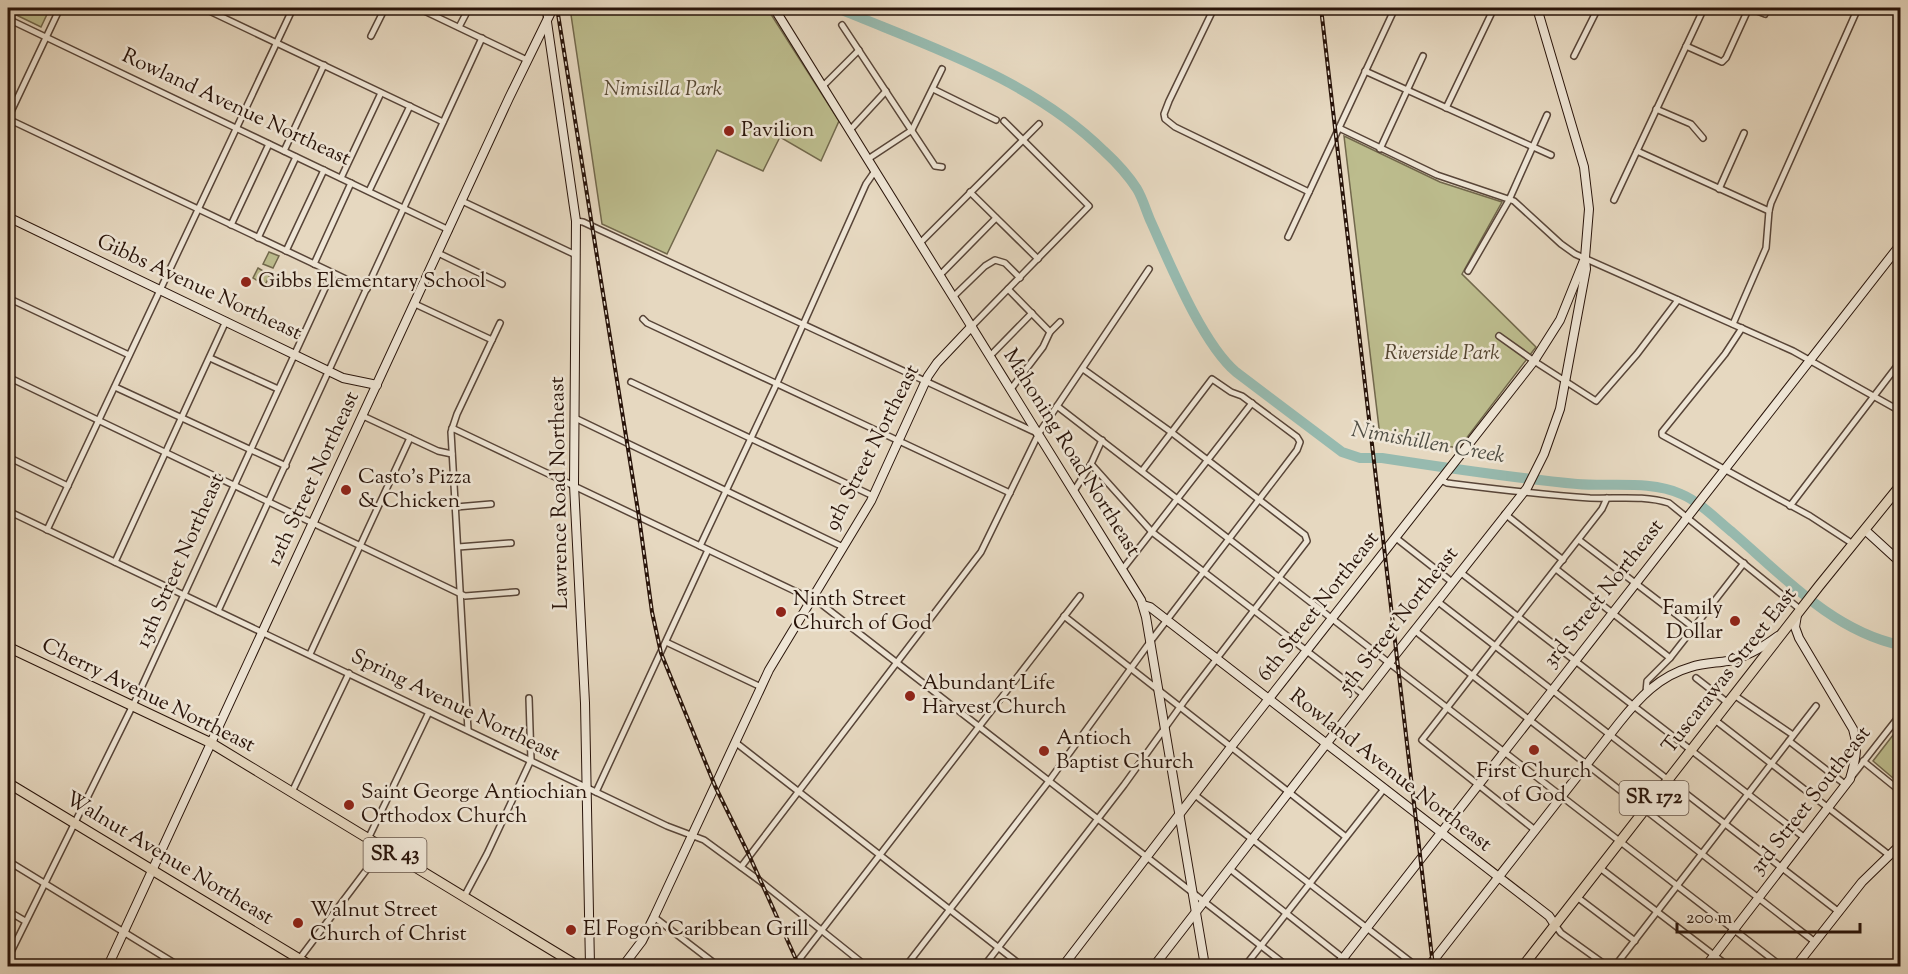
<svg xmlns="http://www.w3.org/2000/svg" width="1908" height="974" font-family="'Sorts Mill Goudy',serif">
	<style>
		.green { fill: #bcbc8d; stroke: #72684c; stroke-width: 1.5 }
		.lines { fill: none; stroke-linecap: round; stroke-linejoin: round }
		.river { stroke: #97baaf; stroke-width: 10 }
		.street-casing { stroke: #584538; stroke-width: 8 }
		.secondary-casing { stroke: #29140a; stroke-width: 10 }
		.primary-casing { stroke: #29140a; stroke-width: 11 }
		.street { stroke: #efe6d6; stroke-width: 5 }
		.secondary { stroke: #efe6d6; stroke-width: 8 }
		.primary { stroke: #e6d8c0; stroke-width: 9 }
		.rail-casing { stroke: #29140a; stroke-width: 4 }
		.rail { stroke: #efe6d6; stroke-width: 1.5; stroke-dasharray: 4.5; stroke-linecap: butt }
		.poi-dot { fill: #8f2418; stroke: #efe6d6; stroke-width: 2 }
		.labels { text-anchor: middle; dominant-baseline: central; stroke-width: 5; stroke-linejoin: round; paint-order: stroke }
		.shield { fill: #efe6d6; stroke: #645347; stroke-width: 1.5 }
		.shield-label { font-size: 20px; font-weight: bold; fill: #29140a }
		.park-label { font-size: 21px; font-style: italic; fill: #554631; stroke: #efe6d6 }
		.street-label { font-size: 21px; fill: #29140a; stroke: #efe6d6 }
		.poi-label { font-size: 21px; fill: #29140a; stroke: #efe6d6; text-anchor: start }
		.water-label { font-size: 22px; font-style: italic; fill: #504e44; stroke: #efe6d6 }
	</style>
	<rect width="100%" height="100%" fill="#e6d8c0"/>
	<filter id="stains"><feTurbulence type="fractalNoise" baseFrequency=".00333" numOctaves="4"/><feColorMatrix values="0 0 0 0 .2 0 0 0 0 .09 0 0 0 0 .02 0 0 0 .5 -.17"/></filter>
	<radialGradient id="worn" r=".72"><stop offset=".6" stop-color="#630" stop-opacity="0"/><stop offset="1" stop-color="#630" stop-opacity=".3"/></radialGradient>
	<g class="green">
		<path d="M8,8h42l-9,19 -33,-16z"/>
		<path d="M570,8h197l72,113 -18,40 -41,-24 -17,34 -46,-21 -50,104 -65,-30z"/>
		<path d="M1344,136l96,46 62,20 -40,72 74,73 -77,101 -79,-12z"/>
		<path d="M269,252l10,4 -6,12 -10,-4z"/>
		<path d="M258,268l12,7 -5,10 -12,-7z"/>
		<path d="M1900,726v58l-27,-23z"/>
	</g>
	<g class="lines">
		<path class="river" d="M837,8c93,39 194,71 267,143 12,11 24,24 33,38 6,10 9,22 14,33 19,42 51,121 85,150l106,80 18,6h22c65,10 130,20 195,26 33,3 73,-4 104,10 19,8 35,25 51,38 51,44 101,99 168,113"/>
		<g class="street-casing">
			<g id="street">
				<path d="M203,8l240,114"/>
				<path d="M418,8l109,52"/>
				<path d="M545,8l2,11"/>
				<path d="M1214,8l-45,93 -5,13 1,5 10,8 134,65"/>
				<path d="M1040,10l1,-2"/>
				<path d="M8,19l441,211"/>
				<path d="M842,25l93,141 7,1"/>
				<path d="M459,27l10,-19"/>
				<path d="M371,36l14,-28"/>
				<path d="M1686,46l36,16 4,-4 21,-46 5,-3 13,5"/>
				<path d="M1574,56l24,-48"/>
				<path d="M1365,71l186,84"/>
				<path d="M823,86l36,-36"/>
				<path d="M933,89l63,31"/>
				<path d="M1446,108l48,-100"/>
				<path d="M1656,109l35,15 12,14"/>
				<path d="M8,118l52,-110"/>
				<path d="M8,119l359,170"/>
				<path d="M1339,128l98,47 77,26 47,43 14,10 218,97 107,60"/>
				<path d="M850,130l36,-39"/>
				<path d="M1380,149l43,-93"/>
				<path d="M284,151l40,-86"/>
				<path d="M1637,151l132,60"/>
				<path d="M868,159l44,-29 30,-61"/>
				<path d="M341,178l40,-85"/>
				<path d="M1719,189l25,-56"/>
				<path d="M369,191l41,-85"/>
				<path d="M970,192l68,67"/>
				<path d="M1614,200l90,-192"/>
				<path d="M462,201l114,54"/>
				<path d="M576,221l7,1 454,211"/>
				<path d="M231,225l38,-81"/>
				<path d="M1288,237l107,-229"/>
				<path d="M258,238l38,-81"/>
				<path d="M920,243l119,-119"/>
				<path d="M286,251l38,-81"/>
				<path d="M438,253l64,31"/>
				<path d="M314,264l37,-81"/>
				<path d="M1468,271l41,-71 38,-85"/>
				<path d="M940,275l56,-57"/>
				<path d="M1008,289l42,43"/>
				<path d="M953,297l32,-31 10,-6 10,3 15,15"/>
				<path d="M8,298l121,57"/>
				<path d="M415,304l77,36"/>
				<path d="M643,319l4,4 363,170"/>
				<path d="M1733,324l33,-76 3,-37 2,-8 87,-195"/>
				<path d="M972,326l117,-120 -85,-85"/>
				<path d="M1742,328l-17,26 -63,78v3l148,81 43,28"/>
				<path d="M1499,336l35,25 62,40 41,-47 41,-54"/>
				<path d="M990,356l42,-43"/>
				<path d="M210,358l68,31"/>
				<path d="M8,377l457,219 51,-4"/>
				<path d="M631,382l242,114"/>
				<path d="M115,387l171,79"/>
				<path d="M1011,389l32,-42 7,-15 10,-10"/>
				<path d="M1057,406l724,560"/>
				<path d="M363,416l75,35 14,3"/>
				<path d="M575,418l268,129"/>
				<path d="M452,428l368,175 467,363"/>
				<path d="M8,457l60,29"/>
				<path d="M1091,464l61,68 212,163"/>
				<path d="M1441,480l6,3c48,6 95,12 143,15 26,1 54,-3 79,5l132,107"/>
				<path d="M1074,491l17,-27 11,-24"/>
				<path d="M1790,506l110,-144"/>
				<path d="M456,507l35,-3"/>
				<path d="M8,511l659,315 37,14 56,41 106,85"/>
				<path d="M1505,514l58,46"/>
				<path d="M47,530l246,-522"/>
				<path d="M1396,538l56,44"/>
				<path d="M1579,540l115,88"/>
				<path d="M700,546l77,-163 89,-199 9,-13"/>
				<path d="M458,547l53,-4"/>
				<path d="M115,562l111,-241"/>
				<path d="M1556,569l114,89"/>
				<path d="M1122,570l130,-167"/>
				<path d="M1460,572l345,266"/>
				<path d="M1437,601l402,311"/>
				<path d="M218,611l264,-573"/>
				<path d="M1064,616l282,221"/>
				<path d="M1414,630l401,312"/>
				<path d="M666,642l95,45"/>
				<path d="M310,654l100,-216"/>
				<path d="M1696,678l32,25"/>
				<path d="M1646,692l1,-11 23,-23 74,-95"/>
				<path d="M1734,695l59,40"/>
				<path d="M1715,720l174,135"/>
				<path d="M468,730l-17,-298 6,-18 43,-91"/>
				<path d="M1789,741l57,44"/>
				<path d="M735,742l287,224"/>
				<path d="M1863,761l37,30"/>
				<path d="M1853,775l47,-60"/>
				<path d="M292,792l57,-119"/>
				<path d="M596,792l112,-242"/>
				<path d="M1195,795l221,171"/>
				<path d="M1535,830l-113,-90 180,-231 5,-11"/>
				<path d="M368,839l61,-127"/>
				<path d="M8,861l171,105"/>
				<path d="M741,867l240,-315 58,-119 110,-164"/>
				<path d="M1600,868l128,98"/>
				<path d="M1230,869l123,97"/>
				<path d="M464,897l23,-43 44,-94 -2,-62"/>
				<path d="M1577,897l58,44"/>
				<path d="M8,911l17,10"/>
				<path d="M654,917l64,49"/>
				<path d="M1555,925l6,8 46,33"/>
				<path d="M8,958l128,-259 196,-426"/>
				<path d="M294,966l89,-118"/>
				<path d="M794,966l286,-370"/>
				<path d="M906,966l143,-185 101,-139 147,-192 3,-8 -3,-5 -55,-41 -11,-4 -19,-13 -70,92"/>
				<path d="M984,966l140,-181 61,-85 122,-159 -2,-6 -134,-103 -88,-63"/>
				<path d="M1245,966l139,-177"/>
				<path d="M1615,966l201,-260"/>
			</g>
		</g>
		<g class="secondary-casing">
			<g id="secondary">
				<path d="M774,8l367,592 5,17 59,349"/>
				<path d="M547,22l29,199 -2,264 11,218 5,263"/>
				<path d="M8,217l335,161 34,7"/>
				<path d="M1865,530l35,32"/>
				<path d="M1143,605l7,2 399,309 6,9"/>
				<path d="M108,966l401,-868 44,-90"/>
				<path d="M623,966l19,-25 12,-24 115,-247 102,-169 57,-125 9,-13 35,-37"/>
				<path d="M1063,966l168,-219 303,-386 26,-41 25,-62"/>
				<path d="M1154,966l242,-312 131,-166 17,-34 16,-45 26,-140 -1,-11 4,-49 -5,-42 -47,-159"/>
				<path d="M1337,966l563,-721"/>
				<path d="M1429,966l190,-243c20,-25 40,-47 72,-56 12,-4 25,-4 37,-6 19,-4 35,-14 50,-25"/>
				<path d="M1706,966l144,-187c5,-17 9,-32 3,-50l-54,-91 -4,-11 2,-12"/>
				<path d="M1796,966l66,-84 38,-37"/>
			</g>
		</g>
		<g class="primary-casing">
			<g id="primary">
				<path d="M8,647l203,96 367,223"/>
				<path d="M8,783l303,183"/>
				<path d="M1523,966l296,-380 81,-100"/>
			</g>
		</g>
		<use href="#street" class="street"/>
		<use href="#secondary" class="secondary"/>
		<use href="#primary" class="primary"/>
		<g class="rail-casing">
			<g id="rail">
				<path d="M557,8l82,509 13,95 9,41 54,133 34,69 50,111"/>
				<path d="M1321,8l112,958"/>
			</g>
		</g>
		<use href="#rail" class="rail"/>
	</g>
	<g class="poi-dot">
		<circle cx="729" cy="131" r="6"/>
		<circle cx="246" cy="282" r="6"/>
		<circle cx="346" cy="490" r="6"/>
		<circle cx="781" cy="612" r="6"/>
		<circle cx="1735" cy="621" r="6"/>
		<circle cx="910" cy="696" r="6"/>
		<circle cx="1534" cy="750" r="6"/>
		<circle cx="1044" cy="751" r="6"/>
		<circle cx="349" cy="805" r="6"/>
		<circle cx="298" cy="923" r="6"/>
		<circle cx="571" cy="930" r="6"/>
	</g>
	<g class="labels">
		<g class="shield">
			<rect x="1619.5" y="781" width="69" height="34" rx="4.5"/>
			<rect x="363.5" y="838" width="63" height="34" rx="4.5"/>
		</g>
		<g class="shield-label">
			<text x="1654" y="798">SR 172</text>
			<text x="395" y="855">SR 43</text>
		</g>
		<g class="park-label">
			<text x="663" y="90">Nimisilla Park</text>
			<text x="1442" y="354">Riverside Park</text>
		</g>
		<g class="street-label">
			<text transform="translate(236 108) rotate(25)">Rowland Avenue Northeast</text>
			<text transform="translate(199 288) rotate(25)">Gibbs Avenue Northeast</text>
			<text transform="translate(873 448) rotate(-63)">9th Street Northeast</text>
			<text transform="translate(1071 453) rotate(58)">Mahoning Road Northeast</text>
			<text transform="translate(314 479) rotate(-65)">12th Street Northeast</text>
			<text transform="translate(560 493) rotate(-91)">Lawrence Road Northeast</text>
			<text transform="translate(181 561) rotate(-66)">13th Street Northeast</text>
			<text transform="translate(1604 594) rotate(-52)">3rd Street Northeast</text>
			<text transform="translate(1319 607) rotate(-52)">6th Street Northeast</text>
			<text transform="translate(1399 621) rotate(-52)">5th Street Northeast</text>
			<text transform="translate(1730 671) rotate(-52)">Tuscarawas Street East</text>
			<text transform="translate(148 696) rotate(26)">Cherry Avenue Northeast</text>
			<text transform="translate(455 706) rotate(26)">Spring Avenue Northeast</text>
			<text transform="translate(1390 771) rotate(38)">Rowland Avenue Northeast</text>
			<text transform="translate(1811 801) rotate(-52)">3rd Street Southeast</text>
			<text transform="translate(169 859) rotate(31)">Walnut Avenue Northeast</text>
		</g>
		<g class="poi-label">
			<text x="741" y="131">Pavilion</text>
			<text x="258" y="282">Gibbs Elementary School</text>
			<text x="358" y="478">Casto's Pizza<tspan x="358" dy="24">&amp; Chicken</tspan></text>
			<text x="793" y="600">Ninth Street<tspan x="793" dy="24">Church of God</tspan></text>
			<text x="1723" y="609" text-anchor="end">Family<tspan x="1723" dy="24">Dollar</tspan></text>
			<text x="922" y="684">Abundant Life<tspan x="922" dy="24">Harvest Church</tspan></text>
			<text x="1056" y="739">Antioch<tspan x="1056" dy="24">Baptist Church</tspan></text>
			<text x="1534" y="772" text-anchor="middle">First Church<tspan x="1534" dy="24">of God</tspan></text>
			<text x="361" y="793">Saint George Antiochian<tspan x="361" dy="24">Orthodox Church</tspan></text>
			<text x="310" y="911">Walnut Street<tspan x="310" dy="24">Church of Christ</tspan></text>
			<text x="583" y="930">El Fogon Caribbean Grill</text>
		</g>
		<g class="water-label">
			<text transform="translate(1428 444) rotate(10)">Nimishillen Creek</text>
		</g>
	</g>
	<rect width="1908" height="974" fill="none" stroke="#e6d8c0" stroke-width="30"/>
	<rect x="9" y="9" width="1890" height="956" fill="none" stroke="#29140a" stroke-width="3"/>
	<rect x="15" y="15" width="1878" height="944" fill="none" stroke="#29140a" stroke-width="1.5"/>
	<path d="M1677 923v9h183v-9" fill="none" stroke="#29140a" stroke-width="3"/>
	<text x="1686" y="923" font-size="18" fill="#29140a" stroke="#efe6d6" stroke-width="4.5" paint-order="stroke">200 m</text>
	<rect width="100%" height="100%" filter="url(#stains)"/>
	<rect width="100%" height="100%" fill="url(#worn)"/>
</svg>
